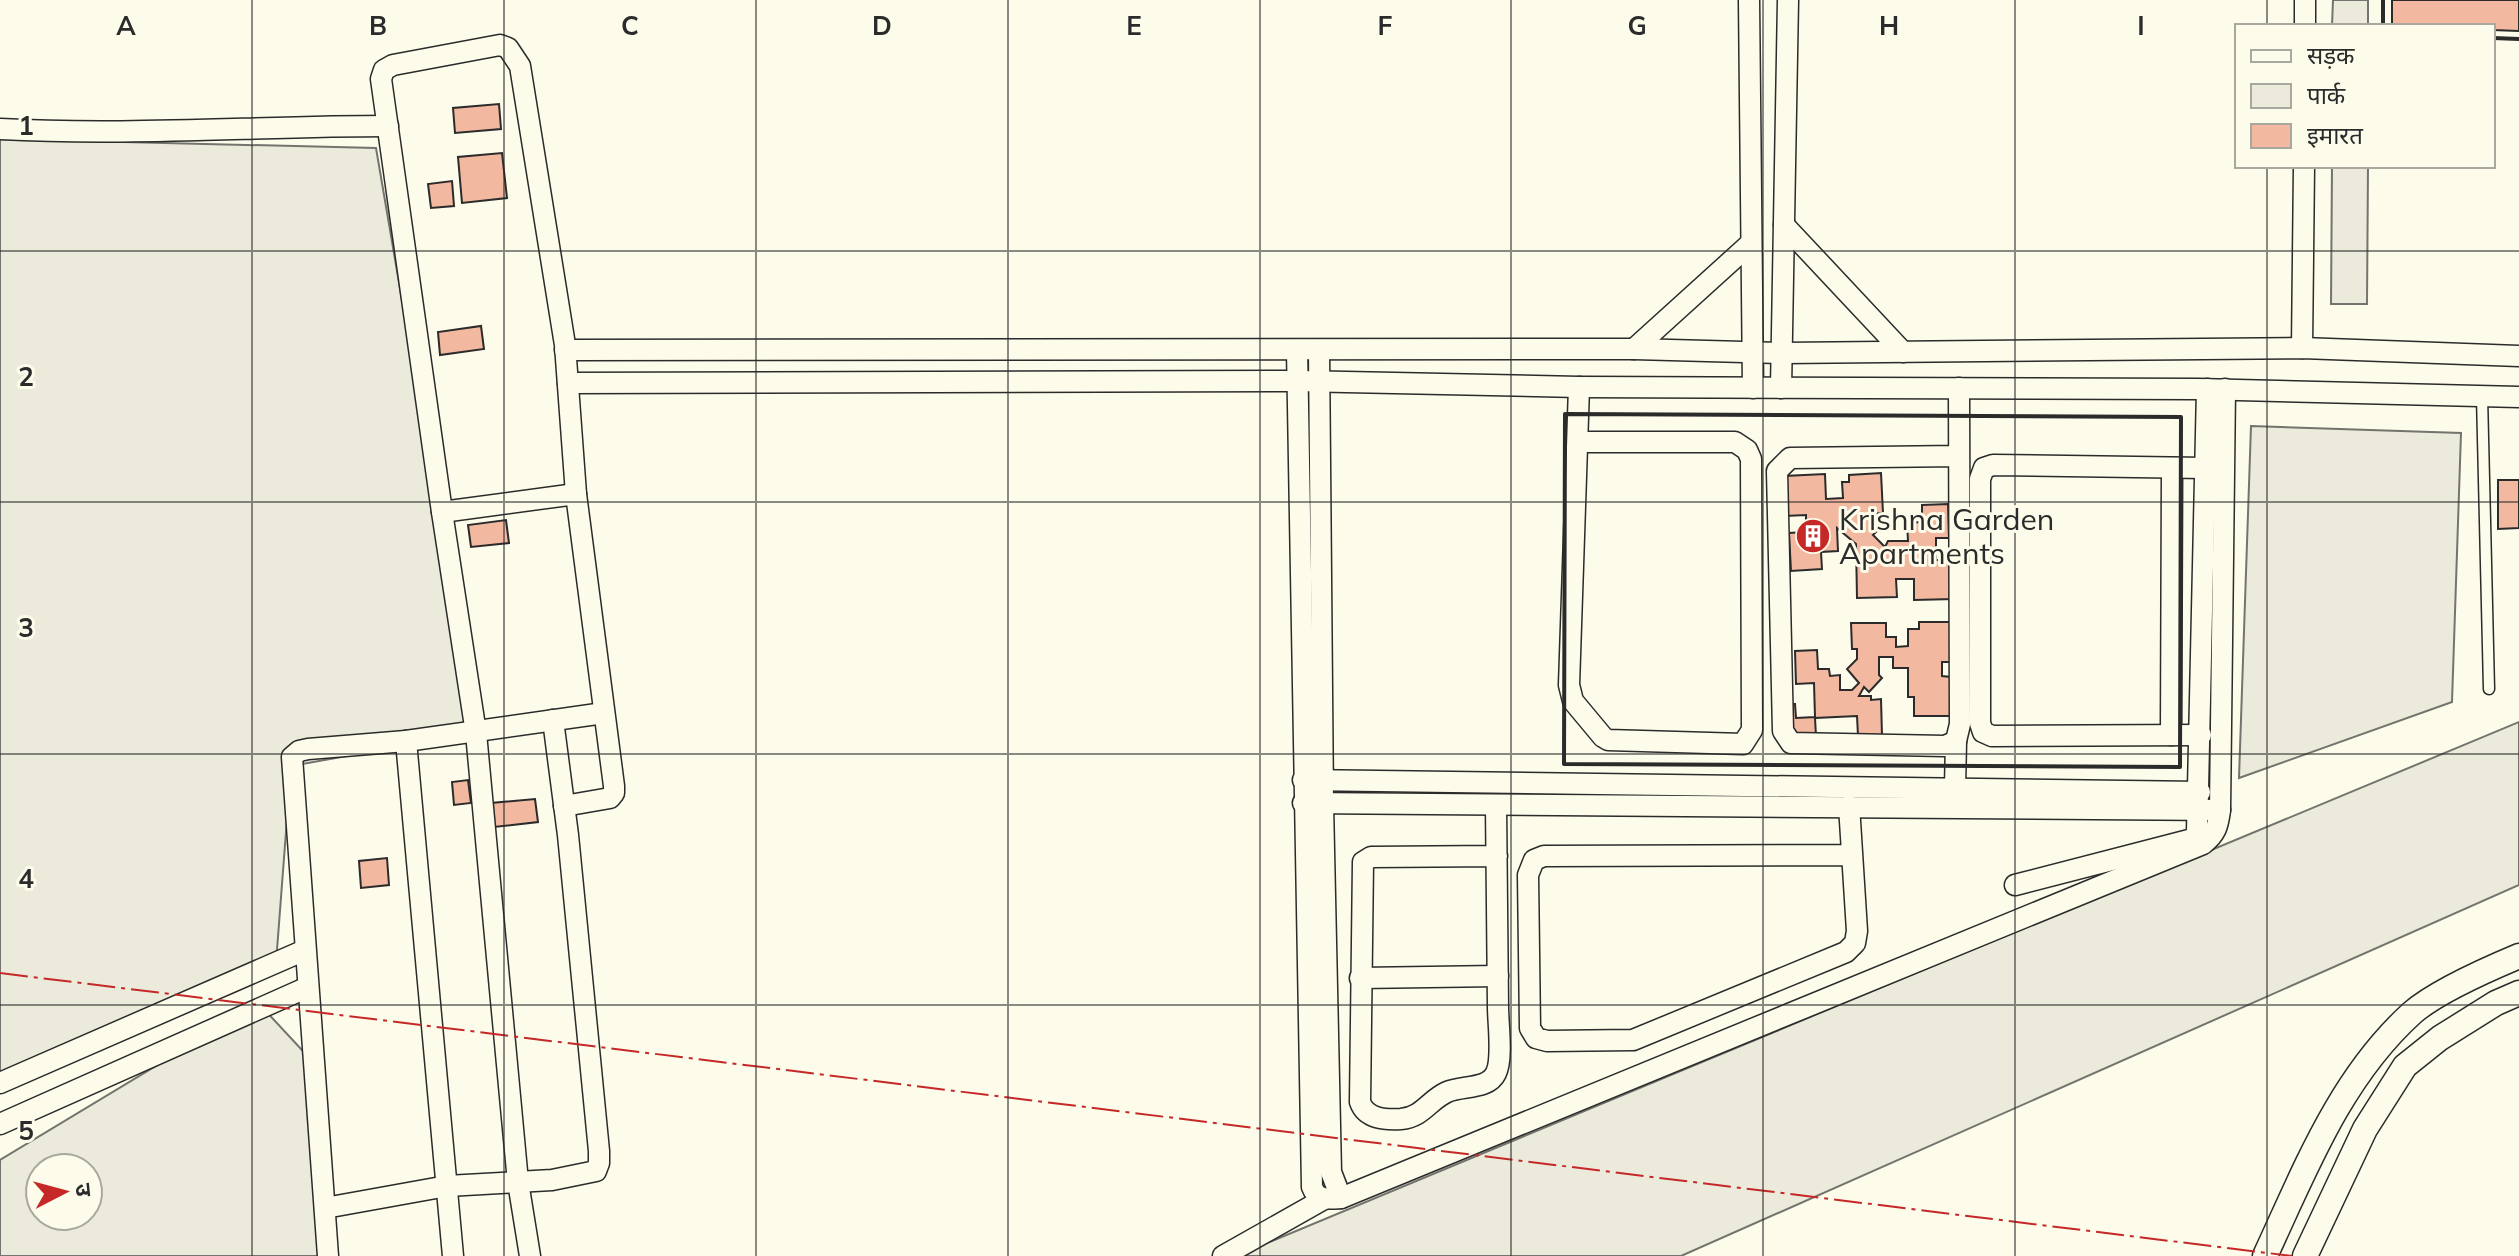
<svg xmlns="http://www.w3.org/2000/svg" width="2519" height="1256" font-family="Mulish,'Noto Sans Devanagari',sans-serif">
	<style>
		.green { fill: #ecebdb; stroke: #74746e; stroke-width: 2; fill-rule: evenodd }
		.building { fill: #f2b8a0; stroke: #2b2b2b; stroke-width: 2 }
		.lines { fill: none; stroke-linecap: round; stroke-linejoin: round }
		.service-casing { stroke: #2b2b2b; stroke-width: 13 }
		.minor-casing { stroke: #2b2b2b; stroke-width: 23 }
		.tertiary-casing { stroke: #2b2b2b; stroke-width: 27 }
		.service { stroke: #fdfbea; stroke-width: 10 }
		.minor { stroke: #fdfbea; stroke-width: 20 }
		.tertiary { stroke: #fdfbea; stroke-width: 24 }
		.wall { stroke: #2b2b2b; stroke-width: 4 }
		.power { stroke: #c62828; stroke-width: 2; stroke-dasharray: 28 6 4 6; stroke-linecap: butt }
		.grid { fill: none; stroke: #2b2b2b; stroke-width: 2; stroke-opacity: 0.55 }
		.labels { text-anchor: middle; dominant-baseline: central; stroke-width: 6; stroke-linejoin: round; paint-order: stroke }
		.poi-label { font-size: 30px; fill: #2b2b2b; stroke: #fdfbea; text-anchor: start }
		.grid-label { font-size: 26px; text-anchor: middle; font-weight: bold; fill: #2b2b2b; stroke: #fdfbea; stroke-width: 6; stroke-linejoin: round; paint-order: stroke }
	</style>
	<rect width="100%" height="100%" fill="#fdfbea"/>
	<g class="green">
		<path d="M2333,0h35v26h-36z"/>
		<path d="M0,139l376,9 100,585 -185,33 -15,197 -276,120z"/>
		<path d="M2332,166h36l-1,138h-36z"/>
		<path d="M2251,426l210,7 -9,269 -213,76z"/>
		<path d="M2519,722v163l-838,371h-445z"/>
		<path d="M262,1007l52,56 11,193h-325v-96l229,-138zM40,1168h48v48h-48z"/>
	</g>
	<g class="building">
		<path d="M2392,0h127v31l-26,-1v-4h-101z"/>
		<path d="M499,104l2,25 -46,4 -2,-25z"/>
		<path d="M502,153l5,45 -45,5 -4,-46z"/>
		<path d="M452,181l2,25 -23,2 -3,-24z"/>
		<path d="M481,326l3,23 -44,6 -2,-23z"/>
		<path d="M1881,473l2,40 -11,1v5l8,9 -7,7 12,12 3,-6h20l-1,-18 15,-1v-17l26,-1 1,34h-13v22h17l1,39 -40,1v-21h-18l1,18 -40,1 -1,-54 -19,-16 1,23 -17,1 1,17 -31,2 -2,-38 17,-1v-17l-21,1 -1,-40 41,-2 1,25 17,-1 -1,-16h7v-7z"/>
		<path d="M2498,480h21v48l-21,1z"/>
		<path d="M506,520l3,23 -38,4 -3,-22z"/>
		<path d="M1919,622h33l1,40h-11v14l9,1v39h-37v-19h-6v-29h-15v-11h-14v18l3,3 -13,14 -5,-5 -5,9h12v4l10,-1 1,36 -24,1 -1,-20 -42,2 1,18 -23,1 -1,-33h3l1,14 19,-1 -1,-34 -18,1 -1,-33 22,-1 1,19h11l1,7 10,-1v15h12l7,-7 -12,-14 10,-10v-10h-5l-1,-26h35v14h10v10l12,-1v-17h11z"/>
		<path d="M468,780l3,23 -17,2 -2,-23z"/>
		<path d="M535,799l3,23 -44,5 -3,-24z"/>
		<path d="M387,858l2,27 -28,3 -2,-27z"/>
	</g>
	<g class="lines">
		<g class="service-casing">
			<path id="service" d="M2482,396l7,293"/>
		</g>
		<g class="minor-casing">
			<g id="minor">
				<path d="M1749,0l4,388"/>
				<path d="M2305,26v-26"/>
				<path d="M0,129c129,7 258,-3 388,-3"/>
				<path d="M1784,225l119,127"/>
				<path d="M2302,348l2,-182"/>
				<path d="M1634,349l117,-106"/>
				<path d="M565,350l1069,-1 149,4 519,-5 217,8"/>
				<path d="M1297,350l15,837c5,14 16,12 29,11l862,-354c13,-10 15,-18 17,-34l5,-421"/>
				<path d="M1319,350l4,454 8,368 10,26"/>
				<path d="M568,383l730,-2 281,6 619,2 321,8"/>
				<path d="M1781,388l7,-388"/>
				<path d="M1959,388l1,336 -4,17 -11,5 -154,-3 -8,-12 -6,-260 13,-13 169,-2"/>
				<path d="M1579,442h156l12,8 4,9 1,271 -9,14 -135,-4 -5,-3 -30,-36 -4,-16 10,-298"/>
				<path d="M442,512l134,-18"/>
				<path d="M2171,735l1,-267"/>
				<path d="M2201,735l-209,1 -9,-4 -3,-9v-244l4,-11 9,-3 212,3"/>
				<path d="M1303,780l897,12"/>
				<path d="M1955,788l1,-47"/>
				<path d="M1303,803l917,7"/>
				<path d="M1496,805c1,67 1,135 2,202 0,16 5,52 -2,66 -8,17 -34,12 -49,19 -18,8 -24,25 -46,27 -16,1 -35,0 -41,-17l3,-240 8,-5 126,-1"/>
				<path d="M1849,806l1,15 7,110 -2,12 -9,9 -213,88 -86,1 -11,-3 -6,-10 -2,-153 6,-15 10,-4 308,-1"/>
				<path d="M2015,885l178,-46 4,-7 10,-443"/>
				<path d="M1360,978l138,-2"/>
				<path d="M0,1083l305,-133"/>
				<path d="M0,1124l308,-137"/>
				<path d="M325,1208l122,-22 105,-6 44,-9 3,-8v-12l-31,-316 -15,-115"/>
				<path d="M328,1256l-36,-499 7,-6 9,-2 98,-8"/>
				<path d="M453,1256l-47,-515 198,-28"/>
				<path d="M530,1256l-12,-74 -42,-449 -34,-221 -61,-433 3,-9 9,-5 107,-20 8,3 12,18 45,279 11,149 38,292v7l-4,5 -46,8"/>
				<path d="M1223,1256l101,-57"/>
			</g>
		</g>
		<g class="tertiary-casing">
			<g id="tertiary">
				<path d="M2265,1256c40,-86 75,-178 147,-243 25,-22 76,-44 107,-57"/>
				<path d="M2305,1256l60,-127 40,-63 35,-28 56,-35 23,-10"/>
			</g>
		</g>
		<use href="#service" class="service"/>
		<use href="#minor" class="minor"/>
		<use href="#tertiary" class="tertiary"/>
		<g class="wall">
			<path d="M2383,26v-26"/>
			<path d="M2493,38l26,1"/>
			<path d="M1565,414l616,3 -1,350 -616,-3z"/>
		</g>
		<path class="power" d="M0,973l2292,283"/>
	</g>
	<path class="grid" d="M252,0v1256M504,0v1256M756,0v1256M1008,0v1256M1260,0v1256M1511,0v1256M1763,0v1256M2015,0v1256M2267,0v26M2267,166v1090M0,251h2519M0,502h2519M0,754h2519M0,1005h2519"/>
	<defs>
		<g id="building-disc" transform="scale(1.8)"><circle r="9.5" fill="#c62828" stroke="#fdfbea"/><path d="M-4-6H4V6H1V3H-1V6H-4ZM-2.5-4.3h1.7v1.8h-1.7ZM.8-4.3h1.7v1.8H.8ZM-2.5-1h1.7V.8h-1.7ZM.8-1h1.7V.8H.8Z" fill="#fff"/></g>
	</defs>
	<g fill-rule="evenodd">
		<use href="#building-disc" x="1813" y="536"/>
	</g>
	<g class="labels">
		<g class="poi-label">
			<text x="1839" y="519">Krishna Garden<tspan x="1839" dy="34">Apartments</tspan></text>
		</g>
	</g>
	<g class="grid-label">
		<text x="126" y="35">A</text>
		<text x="378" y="35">B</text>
		<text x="630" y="35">C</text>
		<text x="882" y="35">D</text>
		<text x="1134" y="35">E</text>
		<text x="1385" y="35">F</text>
		<text x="1637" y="35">G</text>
		<text x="1889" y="35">H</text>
		<text x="2141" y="35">I</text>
		<text x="26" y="135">1</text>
		<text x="26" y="386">2</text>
		<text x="26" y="637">3</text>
		<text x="26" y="888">4</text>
		<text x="26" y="1140">5</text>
	</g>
	<rect x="2235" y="24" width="260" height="144" fill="#fdfbea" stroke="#a9a89e" stroke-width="2"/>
	<rect x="2251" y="50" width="40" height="12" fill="#fdfbea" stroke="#a9a89e" stroke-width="2"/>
	<text x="2307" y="64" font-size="24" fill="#2b2b2b">सड़क</text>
	<rect x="2251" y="84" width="40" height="24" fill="#ecebdb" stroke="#a9a89e" stroke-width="2"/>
	<text x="2307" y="104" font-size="24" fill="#2b2b2b">पार्क</text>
	<rect x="2251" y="124" width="40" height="24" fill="#f2b8a0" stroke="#a9a89e" stroke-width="2"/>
	<text x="2307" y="144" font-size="24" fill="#2b2b2b">इमारत</text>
	<g transform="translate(64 1192) rotate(84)"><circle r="38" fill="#fdfbea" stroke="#a9a89e" stroke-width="2"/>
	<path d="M0-6L14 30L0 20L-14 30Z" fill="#c62828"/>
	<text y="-12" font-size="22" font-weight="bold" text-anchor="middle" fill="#2b2b2b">उ</text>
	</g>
</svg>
